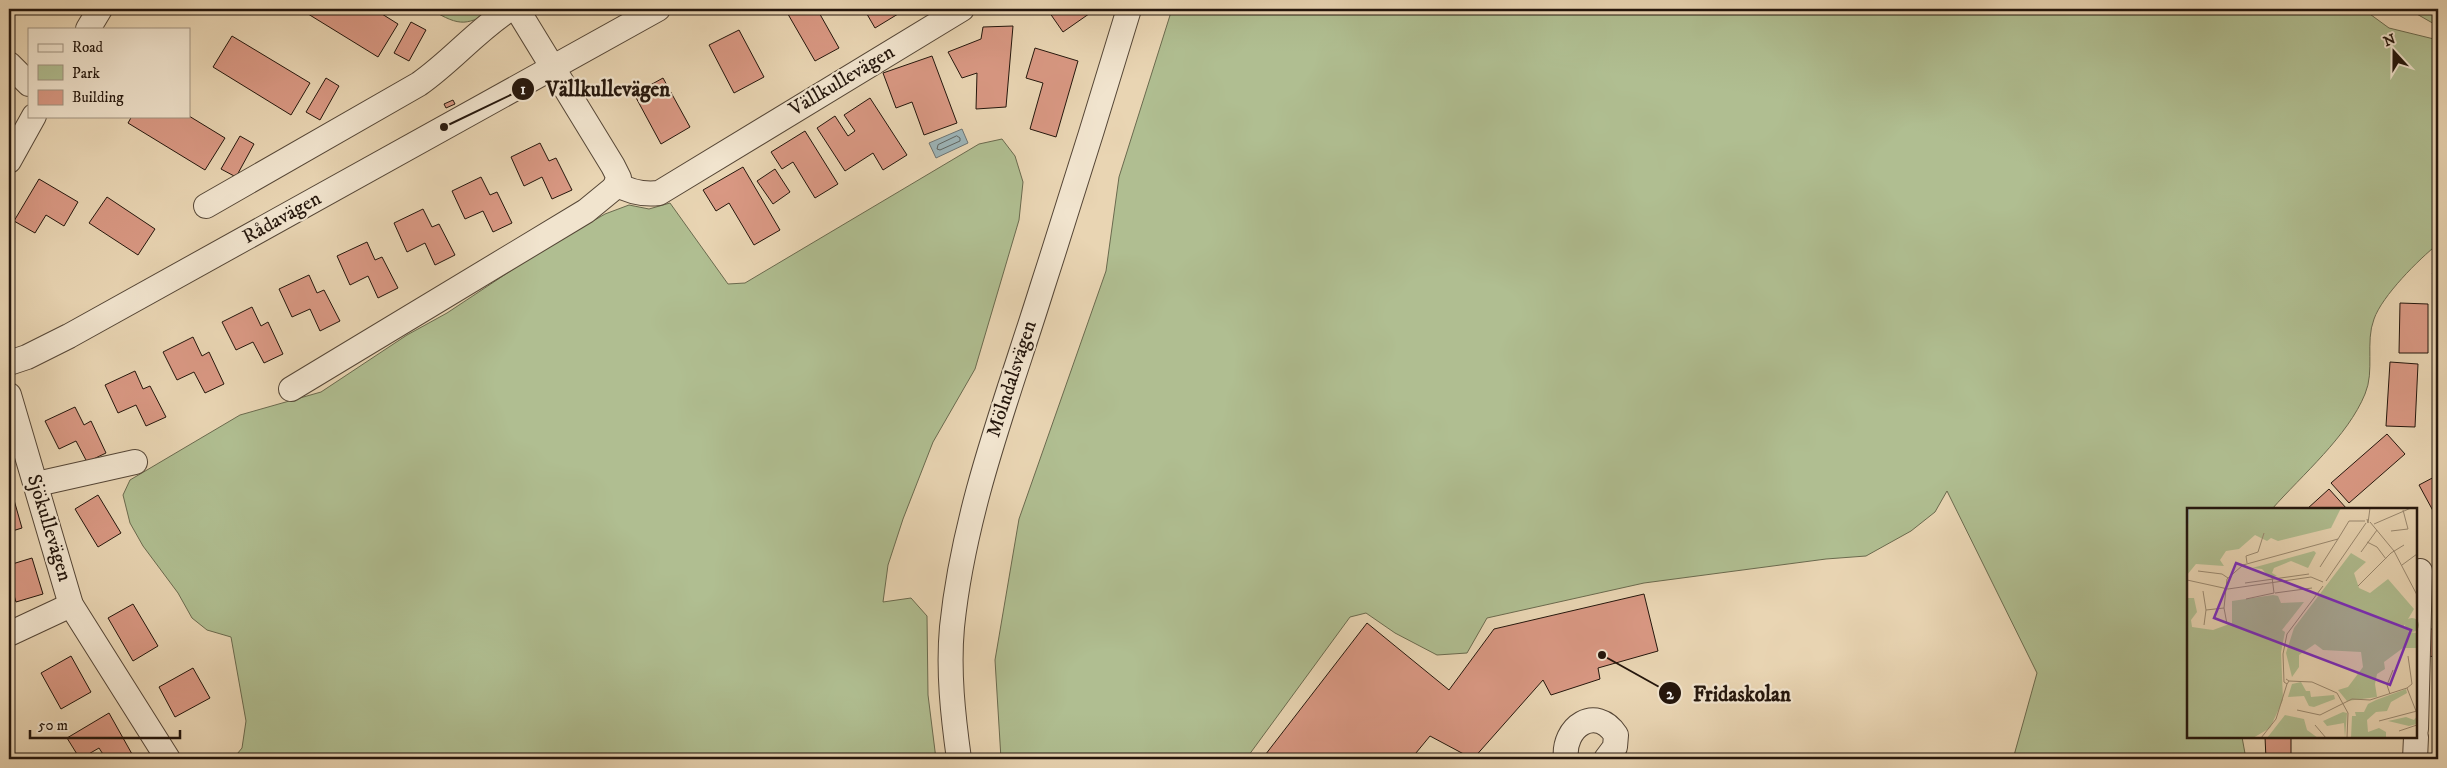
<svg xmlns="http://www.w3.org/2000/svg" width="2447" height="768" font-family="'IM FELL DW Pica',serif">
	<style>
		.green { fill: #b0be91; stroke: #6a6a4e }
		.water { fill: #9db5b9; stroke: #6d7574 }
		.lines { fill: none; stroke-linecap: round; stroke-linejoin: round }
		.shore { stroke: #606662; stroke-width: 1 }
		.building { fill: #d99883; stroke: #24160c }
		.minor-casing { stroke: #554636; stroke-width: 26 }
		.minor { stroke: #f1e4ce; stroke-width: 24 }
		.labels { text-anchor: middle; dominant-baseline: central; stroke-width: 4.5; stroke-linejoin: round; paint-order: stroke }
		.street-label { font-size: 20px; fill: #24160c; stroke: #f1e4ce }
		.inset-river { fill: none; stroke: #9db5b9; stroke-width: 2.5 }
		.inset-road { fill: none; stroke: #9a8970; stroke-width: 1 }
		.view { fill: #7b2cbf; fill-opacity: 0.15; stroke: #7b2cbf; stroke-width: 2.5 }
		.inset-edge { fill: none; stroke: #24160c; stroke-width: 2.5 }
		.leader { fill: none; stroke: #24160c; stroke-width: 2 }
		.callout-dot { fill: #24160c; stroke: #f1e4ce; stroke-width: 2 }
		.mark-label { font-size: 15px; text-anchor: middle; font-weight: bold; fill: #fff }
		.callout-label { font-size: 21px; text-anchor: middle; font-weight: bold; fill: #24160c; stroke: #f1e4ce; stroke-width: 4.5; stroke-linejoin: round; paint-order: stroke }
	</style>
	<rect width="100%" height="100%" fill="#e9d5b3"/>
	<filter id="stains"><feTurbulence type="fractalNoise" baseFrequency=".004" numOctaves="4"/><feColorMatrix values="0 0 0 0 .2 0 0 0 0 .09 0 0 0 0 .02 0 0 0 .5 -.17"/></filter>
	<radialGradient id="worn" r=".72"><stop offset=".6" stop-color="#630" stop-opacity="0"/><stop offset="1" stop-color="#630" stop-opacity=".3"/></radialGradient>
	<g class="green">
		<path d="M430,9h67c-31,16 -35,19 -67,0z"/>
		<path d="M1172,9h1191l26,19 49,12v204c-19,15 -56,52 -64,75 -9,23 1,52 -9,75 -17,42 -63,81 -93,115h-84v228h54l4,22h-233l24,-86 -90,-182 -12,21 -24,19 -45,25 -40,3 -182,24 -157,35 -20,35 -30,2 -42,-22 -29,-20 -16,4 -104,142h-245l-6,-99 24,-141 87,-248 13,-94z"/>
		<path d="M2408,9h30v16h-2z"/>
		<path d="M1002,139l13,17 8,26 -4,38 -44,149 -42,73 -30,77 -15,46 -5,37 28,-4 16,18 1,79 8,64h-703l9,-11 4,-27 -15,-84 -24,-7 -15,-12 -14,-25 -35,-47 -13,-23 -7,-28 7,-15 110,-65 81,-23 86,-57 40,-22 83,-55 75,-44 24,-9 20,4 21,-6 58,81 17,-1 234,-139z"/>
	</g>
	<path class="water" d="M962,129l6,14 -32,15 -7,-15z"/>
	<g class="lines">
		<path class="shore" d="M957,136l3,2v3l-20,9 -3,-1 1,-4z"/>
	</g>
	<g class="building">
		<path d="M300,9h74l24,15 -20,33z"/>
		<path d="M464,9h13l-3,5z"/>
		<path d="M785,9h32l22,39 -24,13z"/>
		<path d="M864,9h31l3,5 -23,14z"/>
		<path d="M1047,9h49l-33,23z"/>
		<path d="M411,22l15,8 -17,31 -15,-8z"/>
		<path d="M1013,26l-7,81 -30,2 1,-36 -15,5 -14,-26 33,-13 2,-12z"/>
		<path d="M739,30l25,47 -30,16 -25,-48z"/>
		<path d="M232,36l78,47 -19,32 -78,-48z"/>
		<path d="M1035,48l43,13 -22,76 -26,-8 13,-46 -17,-5z"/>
		<path d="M932,56l25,67 -33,12 -12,-33 -16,6 -13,-35z"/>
		<path d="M326,78l13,8 -19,34 -14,-8z"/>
		<path d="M663,78l27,49 -29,17 -27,-50z"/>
		<path d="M870,98l37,57 -24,15 -10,-17 -28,18 -28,-43 18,-12 13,20 7,-5 -11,-16z"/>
		<path d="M453,100l2,4 -9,4 -2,-4z"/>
		<path d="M132,116h57l36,22 -20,32 -77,-47z"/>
		<path d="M805,131l33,53 -23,14 -22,-36 -11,7 -11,-17z"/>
		<path d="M240,136l14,8 -18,33 -15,-8z"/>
		<path d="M540,143l9,18 7,-3 16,32 -20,9 -10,-22 -18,9 -13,-29z"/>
		<path d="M743,167l37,63 -26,15 -25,-42 -13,8 -13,-21z"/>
		<path d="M775,169l15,23 -17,12 -16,-23z"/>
		<path d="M481,177l9,18 7,-3 15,31 -19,9 -10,-21 -18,8 -13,-28z"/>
		<path d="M39,179l39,23 -14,24 -18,-11 -11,18 -21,-12z"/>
		<path d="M107,197l48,32 -17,26 -49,-32z"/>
		<path d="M423,209l9,18 7,-3 16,31 -20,10 -10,-22 -18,9 -13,-29z"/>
		<path d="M367,242l8,18 7,-3 16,31 -20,10 -10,-22 -18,9 -13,-29z"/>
		<path d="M2438,268v12l-6,-7z"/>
		<path d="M309,275l8,18 7,-3 16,31 -20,10 -10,-22 -18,8 -13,-28z"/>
		<path d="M2400,303l28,1v49h-29z"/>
		<path d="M252,307l9,19 7,-4 15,32 -19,9 -11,-21 -17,8 -14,-28z"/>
		<path d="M193,337l9,19 7,-4 15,32 -19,9 -11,-21 -17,8 -14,-28z"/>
		<path d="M2390,362l28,2 -3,63 -29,-1z"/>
		<path d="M135,371l8,18 7,-3 16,31 -20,9 -10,-21 -18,8 -13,-28z"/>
		<path d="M75,407l9,18 7,-4 15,32 -19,9 -11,-21 -17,8 -14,-28z"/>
		<path d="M2387,434l18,20 -56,49 -18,-20z"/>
		<path d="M2438,475v45l-19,-35z"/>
		<path d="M2329,489l18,20h-40z"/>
		<path d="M98,495l23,38 -23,14 -23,-38z"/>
		<path d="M14,500l8,28 -13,4v-30z"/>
		<path d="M32,558l11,36 -27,8 -7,-23v-14z"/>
		<path d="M1644,594l14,57 -60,17 2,11 -49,16 -8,-15 -70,79 -43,-23 -19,23h-149l105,-136 82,67 45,-61z"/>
		<path d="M133,604l25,42 -25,15 -25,-43z"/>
		<path d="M2428,629h10v28l-11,-1z"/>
		<path d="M71,656l20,36 -30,17 -20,-36z"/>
		<path d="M193,668l17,30 -35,19 -16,-30z"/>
		<path d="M109,713l23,41 -9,5h-17l-7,-11 -19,11 -13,-21z"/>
		<path d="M2265,737h26v22h-25z"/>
	</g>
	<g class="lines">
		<g class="minor-casing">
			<g id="minor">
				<path d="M88,29l12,-20"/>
				<path d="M9,64l20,20"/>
				<path d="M9,161l25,-45"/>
				<path d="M616,184c14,8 27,11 43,9l303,-184"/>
				<path d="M206,206l213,-122c33,-23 58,-54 91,-75"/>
				<path d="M9,363l18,-6 42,-21 589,-327"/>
				<path d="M291,389l295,-178 28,-23 5,-10 -6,-12 -96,-157"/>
				<path d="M9,395l62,210 97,154"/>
				<path d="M37,484l98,-22"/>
				<path d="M9,634l62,-29"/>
				<path d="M2416,729l4,-158"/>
				<path d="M959,759c-6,-43 -11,-88 -7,-132 12,-117 55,-227 90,-339 30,-93 59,-186 87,-279"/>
				<path d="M1566,759c-4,-32 30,-55 50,-24l-1,12 -9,12"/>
				<path d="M2415,759l1,-22"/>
			</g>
		</g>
		<use href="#minor" class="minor"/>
	</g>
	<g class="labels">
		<g class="street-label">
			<text transform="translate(842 81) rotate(-31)">Vällkullevägen</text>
			<text transform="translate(282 218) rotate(-29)">Rådavägen</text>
			<text transform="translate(1012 379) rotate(-72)">Mölndalsvägen</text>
			<text transform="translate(49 528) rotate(73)">Sjökullevägen</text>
		</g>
	</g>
	<g transform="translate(2187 508)">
		<rect width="230" height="230" fill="#e9d5b3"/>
		<path d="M0,0h154l-10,20 -53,13 -7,-3 -4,3 -12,-6 -16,14 -13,2 -6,9 4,6 -28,-2 -9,11zM127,43l2,2 -8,15 -17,-7 -17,7 -2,5 5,3 -8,1 -7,-8 -10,-1zM164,45l15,9 -12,11 5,15 11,5 18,-14 26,30 -10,17 5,6 8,1v15h-14l-19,14 1,7 -8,5 -2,10 2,13 -30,4 -9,-11 10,-3 15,-20 -2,-15 -38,-2 -8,-6 -16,11v12l-7,10 -6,-24 8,-25zM86,87l5,1 3,7 23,-1 -22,28 3,2 -4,20 2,48 -13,28 -17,10h-66v-140h7l3,14 -6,8 1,7 21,3 19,-7v-22zM218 117a7 7 0 1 1 14 0a7 7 0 1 1-14 0ZM114,174l5,9h4l1,6 23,-2 1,4 -21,8 -5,-1 -5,-10 -16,1 4,-13zM219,181l1,4 -16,9 -4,9 -11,1 -9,8 1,12 11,-4 7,4v6h-35l1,-22h4l-1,-4h9l4,-8 8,-4zM156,204l4,1 -2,25 -1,-15 -17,3 -4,-5zM98,207l19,4 3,11 11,8h-51zM230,208v8l-8,2 -21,-5 18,-4 8,3z" fill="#b0be91"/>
		<path class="inset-river" d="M0,16l1,-16"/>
		<path class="inset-road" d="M180,11l1,4 2,-15M183,14l24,29 23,44M187,16l37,-16M204,23l17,-2 -5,-19M180,34l10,5 9,12M174,44l16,-22M60,55l-1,-7 12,-4 6,-19M215,57l15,-11M133,59l18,-28M11,63l24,3 6,4M0,72l41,9 83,-12 12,5M139,73l40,-58M58,75l64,-9M171,78l33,-33 13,-8M16,83l3,19 -2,15M88,85l37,-5M59,91l28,-6 -2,-16M19,102l18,-2M40,116l-3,-16 3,-29 16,-14 95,-26 11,-18h16M99,171l3,2 -2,3 -3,-2 -1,-28 4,-20 36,-48M102,173l23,1 25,11 11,20 -1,25M220,180l9,23M203,186l-3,-9 6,-15M110,202l23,5 32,-16 18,1 37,-12 5,-4 -4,-28M192,213l38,-10M128,217l11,13M212,223l18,-6M74,230l15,-19 11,-35"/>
		<path class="view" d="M49,55l175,67 -21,55 -176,-67z"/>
		<rect width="230" height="230" class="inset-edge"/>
	</g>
	<path class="leader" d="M444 127L523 89M1602 655L1670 693"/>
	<g class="callout-dot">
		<circle cx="444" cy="127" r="5"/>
		<circle cx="1602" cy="655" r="5"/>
		<circle cx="523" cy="89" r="12"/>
		<circle cx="1670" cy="693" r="12"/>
	</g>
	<g class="mark-label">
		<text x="523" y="94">1</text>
		<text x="1670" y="699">2</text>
	</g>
	<g class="callout-label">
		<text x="608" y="96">Vällkullevägen</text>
		<text x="1742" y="701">Fridaskolan</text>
	</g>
	<rect width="2447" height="768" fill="none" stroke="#e9d5b3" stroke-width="30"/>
	<rect x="10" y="10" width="2427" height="748" fill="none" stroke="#24160c" stroke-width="2.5"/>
	<rect x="15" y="15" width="2417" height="738" fill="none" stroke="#24160c"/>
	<rect x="28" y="28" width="162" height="90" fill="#f1e4ce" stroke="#9f9280"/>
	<rect x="38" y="44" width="25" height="8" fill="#f1e4ce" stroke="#9f9280"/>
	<text x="72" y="52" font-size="15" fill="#24160c">Road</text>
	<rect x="38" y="65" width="25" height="15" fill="#b0be91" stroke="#9f9280"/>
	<text x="72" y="78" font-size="15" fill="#24160c">Park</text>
	<rect x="38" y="90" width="25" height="15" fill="#d99883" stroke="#9f9280"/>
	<text x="72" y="102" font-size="15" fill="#24160c">Building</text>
	<g transform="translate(2394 52) rotate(339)" stroke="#f1e4ce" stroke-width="4" paint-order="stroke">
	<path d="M0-4L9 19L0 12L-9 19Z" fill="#24160c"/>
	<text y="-8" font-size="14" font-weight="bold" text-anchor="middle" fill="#24160c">N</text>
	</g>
	<path d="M30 730v8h150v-8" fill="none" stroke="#24160c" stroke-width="2.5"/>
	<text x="38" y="730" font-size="15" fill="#24160c" stroke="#f1e4ce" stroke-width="4" paint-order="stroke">50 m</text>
	<rect width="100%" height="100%" filter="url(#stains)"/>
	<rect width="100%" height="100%" fill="url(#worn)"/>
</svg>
